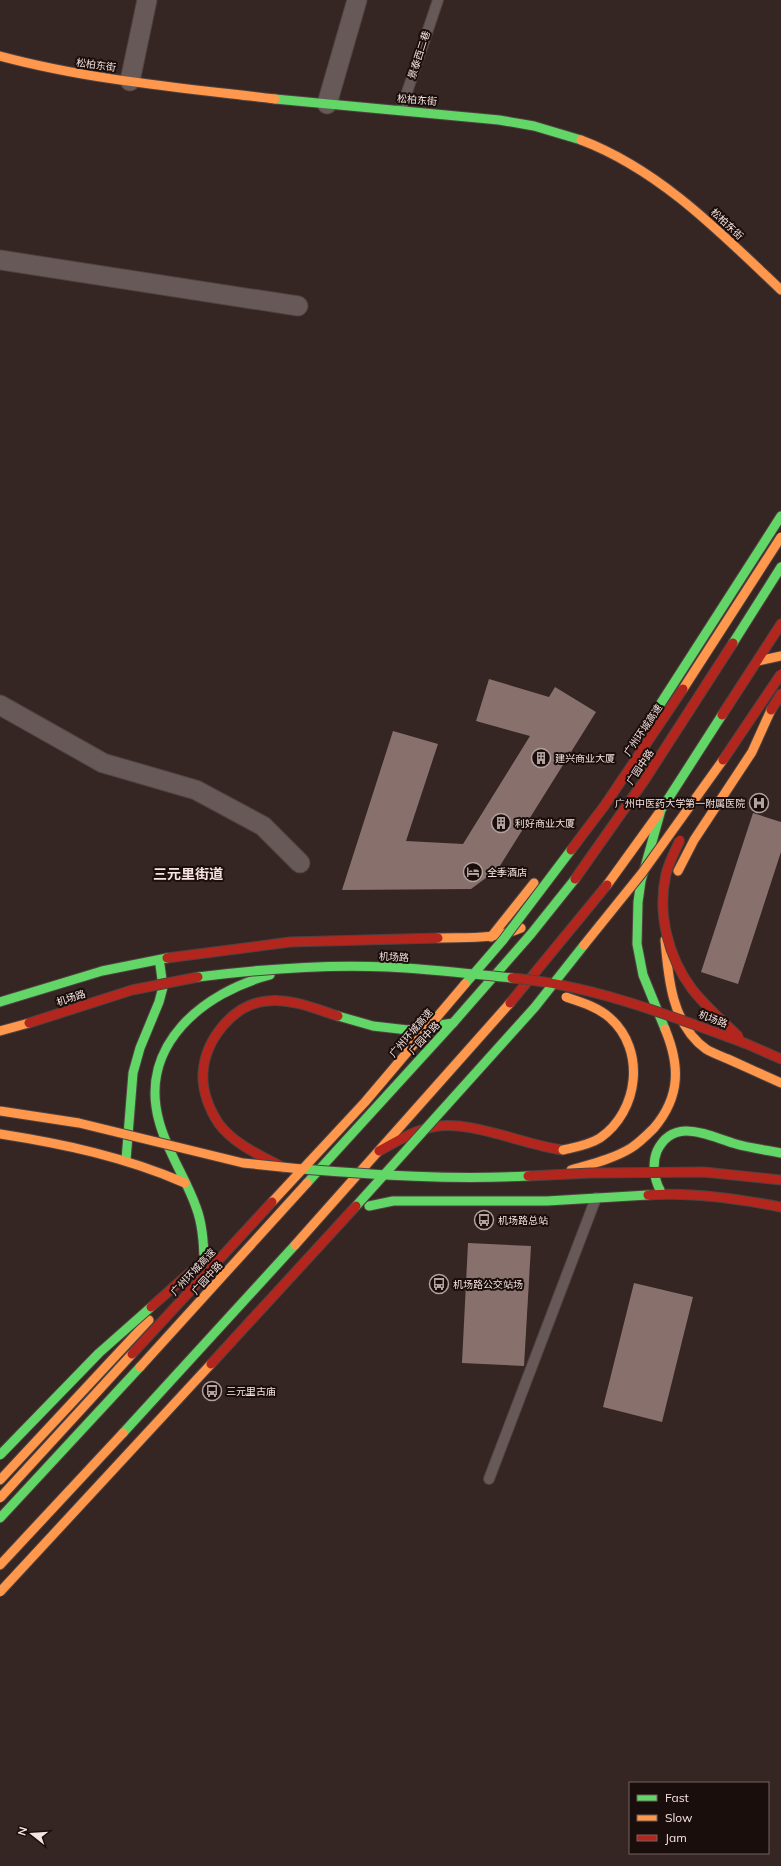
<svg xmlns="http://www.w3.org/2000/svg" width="781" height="1866" font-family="Mulish,'Noto Sans SC',sans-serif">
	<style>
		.building { fill: #88716d }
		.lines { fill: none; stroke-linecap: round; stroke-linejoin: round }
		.lane-casing { stroke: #4f4240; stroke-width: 12 }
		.street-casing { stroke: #4f4240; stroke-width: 21 }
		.fast-casing { stroke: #4f4240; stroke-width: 11 }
		.slow-casing { stroke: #4f4240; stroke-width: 11 }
		.jam-casing { stroke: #4f4240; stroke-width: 11 }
		.lane { stroke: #675957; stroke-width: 10 }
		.street { stroke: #675957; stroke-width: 19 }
		.fast { stroke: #63d668; stroke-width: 9 }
		.slow { stroke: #ff974d; stroke-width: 9 }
		.jam { stroke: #b3261e; stroke-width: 9 }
		.fast-bridge-casing { stroke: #4f4240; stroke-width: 11; stroke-linecap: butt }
		.slow-bridge-casing { stroke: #4f4240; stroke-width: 11; stroke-linecap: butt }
		.jam-bridge-casing { stroke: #4f4240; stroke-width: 11; stroke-linecap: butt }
		.fast-bridge { stroke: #63d668; stroke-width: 9 }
		.slow-bridge { stroke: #ff974d; stroke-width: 9 }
		.jam-bridge { stroke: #b3261e; stroke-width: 9 }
		.labels { text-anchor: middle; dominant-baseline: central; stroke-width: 4; stroke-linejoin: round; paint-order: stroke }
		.street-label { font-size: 10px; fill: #f6e3df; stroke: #1a0e0c }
		.poi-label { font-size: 10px; fill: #f6e3df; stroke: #1a0e0c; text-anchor: start }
		.district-label { font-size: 14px; font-weight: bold; fill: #f6e3df; stroke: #1a0e0c }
	</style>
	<rect width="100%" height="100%" fill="#352623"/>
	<g class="building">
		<path d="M489,679l60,18 6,-10 41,25 -98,157 -27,20 -129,1 51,-159 45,13 -32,97 57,3 67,-108 -54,-15z"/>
		<path d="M753,813l28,9v30l-43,132 -37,-12z"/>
		<path d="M468,1243l63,3 -7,120 -62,-3z"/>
		<path d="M634,1283l59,14 -31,125 -59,-15z"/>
	</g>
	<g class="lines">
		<g class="lane-casing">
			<g id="lane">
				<path d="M401,110l37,-110"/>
				<path d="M489,1479l107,-281"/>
			</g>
		</g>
		<g class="street-casing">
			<g id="street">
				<path d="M130,81l17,-81"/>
				<path d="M327,104l30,-104"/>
				<path d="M0,260l298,46"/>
				<path d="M0,705l103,58 93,27 67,36 37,37"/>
			</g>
		</g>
		<g class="fast-casing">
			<g id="fast">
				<path d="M275,99l224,21 35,6 47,14"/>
				<path d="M733,643l48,-76"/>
				<path d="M661,703l120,-187"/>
				<path d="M0,1002l102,-31 65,-13"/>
				<path d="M338,1016l35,10 35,4 45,-7 78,-89 44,-55"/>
				<path d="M665,1029l-22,-54 -6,-31 1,-42 3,-21 20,-71 61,-95"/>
				<path d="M126,1160l7,-87 7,-25 19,-46 4,-15 -3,-22"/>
				<path d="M307,1183l146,-160"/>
				<path d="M660,1190c-6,-11 -8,-27 -3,-39 17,-35 51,-15 79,-7 14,4 30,6 45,9"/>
				<path d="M369,1206l24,-5h154l101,-6"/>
				<path d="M204,1264c0,-19 -1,-39 -8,-57 -10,-29 -29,-55 -37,-86 -21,-76 45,-129 111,-146"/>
				<path d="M123,1433l172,-188"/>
				<path d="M0,1518l140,-151"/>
			</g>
		</g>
		<g class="slow-casing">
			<g id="slow">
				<path d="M0,56c89,24 183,32 275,43"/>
				<path d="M581,140c79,30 140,93 200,150"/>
				<path d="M758,661l23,-5"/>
				<path d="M678,871l16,-31 58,-88 19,-42"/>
				<path d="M607,885l52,-72"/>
				<path d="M491,937l43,-54"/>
				<path d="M438,938c30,-1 55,2 83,-10"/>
				<path d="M665,940c3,37 7,85 41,109 6,4 15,7 22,10 18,8 35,16 53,24"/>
				<path d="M0,1031l29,-8"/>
				<path d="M0,1134c64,10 125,23 185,49"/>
				<path d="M571,1170c20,-6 42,-11 60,-22 8,-5 16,-13 23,-20 27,-32 26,-63 11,-99"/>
				<path d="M295,1245l215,-242"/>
				<path d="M140,1367l167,-184"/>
				<path d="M0,1480l149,-160"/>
				<path d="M0,1565l123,-132"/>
			</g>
		</g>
		<g class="jam-casing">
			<g id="jam">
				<path d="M771,710l10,-16"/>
				<path d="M722,715l59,-91"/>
				<path d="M575,879l69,-98 89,-138"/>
				<path d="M167,958l123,-16 148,-4"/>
				<path d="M510,1003l97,-118"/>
				<path d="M747,1044l34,15"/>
				<path d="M379,1151c17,-9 34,-20 53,-24 38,-8 91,18 131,23"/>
				<path d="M284,1168c-22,-12 -49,-23 -65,-44 -10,-15 -17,-34 -16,-51 2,-33 30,-69 64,-72 24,-3 49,8 71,15"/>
				<path d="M648,1195c45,-3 90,4 133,12"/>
			</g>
		</g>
		<use href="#lane" class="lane"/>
		<use href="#street" class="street"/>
		<use href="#fast" class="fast"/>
		<use href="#slow" class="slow"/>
		<use href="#jam" class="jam"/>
		<g class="fast-bridge-casing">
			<g id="fast-bridge">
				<path d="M198,977c63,-8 126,-13 190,-10 41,2 83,7 124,11"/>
				<path d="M465,984l38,-44 68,-90"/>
				<path d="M301,1169c76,6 151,11 227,7"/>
				<path d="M356,1206l179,-199 49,-62"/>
				<path d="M0,1455l99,-102 52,-46"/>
			</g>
		</g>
		<g class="slow-bridge-casing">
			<g id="slow-bridge">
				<path d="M683,689l98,-152"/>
				<path d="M584,945l58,-72 81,-113"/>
				<path d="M0,1111l79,12 164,40 58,6"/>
				<path d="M563,1150c13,-3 26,-5 37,-12 39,-27 46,-88 10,-120 -12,-11 -29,-16 -44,-21"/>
				<path d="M272,1202l93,-100 100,-118"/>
				<path d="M0,1498l132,-144"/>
				<path d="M0,1592l211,-228"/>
			</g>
		</g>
		<g class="jam-bridge-casing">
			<g id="jam-bridge">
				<path d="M723,760l58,-86"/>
				<path d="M680,840c-5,11 -11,22 -14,34 -9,39 2,83 26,115 14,18 31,32 47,48"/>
				<path d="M571,850l34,-45 78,-116"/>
				<path d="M512,978c81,7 159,38 235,66"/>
				<path d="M29,1023l103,-33 66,-13"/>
				<path d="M528,1176l63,-3 113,-1 77,8"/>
				<path d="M151,1307l43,-38"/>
				<path d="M132,1354l140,-152"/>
				<path d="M211,1364l145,-158"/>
			</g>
		</g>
		<use href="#fast-bridge" class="fast-bridge"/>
		<use href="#slow-bridge" class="slow-bridge"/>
		<use href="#jam-bridge" class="jam-bridge"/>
	</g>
	<defs>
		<g id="building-ring" transform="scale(1)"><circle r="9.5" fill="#1a0e0c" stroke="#b2a19d" stroke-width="1.5"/><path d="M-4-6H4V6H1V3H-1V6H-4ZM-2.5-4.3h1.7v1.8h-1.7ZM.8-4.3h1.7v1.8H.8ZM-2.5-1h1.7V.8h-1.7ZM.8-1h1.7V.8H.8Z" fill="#b2a19d"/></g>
		<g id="hospital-ring" transform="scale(1)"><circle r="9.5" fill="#1a0e0c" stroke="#b2a19d" stroke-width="1.5"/><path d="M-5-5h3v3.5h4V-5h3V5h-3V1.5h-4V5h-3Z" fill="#b2a19d"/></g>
		<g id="hotel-ring" transform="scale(1)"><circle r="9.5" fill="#1a0e0c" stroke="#b2a19d" stroke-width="1.5"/><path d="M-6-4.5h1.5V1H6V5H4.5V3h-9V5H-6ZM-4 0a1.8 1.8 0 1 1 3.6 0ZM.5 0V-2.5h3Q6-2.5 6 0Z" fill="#b2a19d"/></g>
		<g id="bus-ring" transform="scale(1)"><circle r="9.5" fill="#1a0e0c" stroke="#b2a19d" stroke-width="1.5"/><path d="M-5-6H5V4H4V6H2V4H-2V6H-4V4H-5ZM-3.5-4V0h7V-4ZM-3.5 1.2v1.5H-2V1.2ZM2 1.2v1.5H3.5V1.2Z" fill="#b2a19d"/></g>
	</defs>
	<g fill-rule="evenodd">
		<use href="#building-ring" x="541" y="758"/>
		<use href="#hospital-ring" x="759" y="803"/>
		<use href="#building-ring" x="501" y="823"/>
		<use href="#hotel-ring" x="473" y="872"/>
		<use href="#bus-ring" x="484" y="1220"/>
		<use href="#bus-ring" x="439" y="1284"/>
		<use href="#bus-ring" x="212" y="1391"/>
	</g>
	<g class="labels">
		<g class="street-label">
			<text transform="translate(419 55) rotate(-72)">景泰西二巷</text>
			<text transform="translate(96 65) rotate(8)">松柏东街</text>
			<text transform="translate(417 100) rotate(5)">松柏东街</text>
			<text transform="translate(727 224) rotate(43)">松柏东街</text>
			<text transform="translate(643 730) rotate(-56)">广州环城高速</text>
			<text transform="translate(640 767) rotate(-56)">广园中路</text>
			<text transform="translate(394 957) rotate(3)">机场路</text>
			<text transform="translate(71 998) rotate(-18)">机场路</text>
			<text transform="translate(713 1019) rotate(21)">机场路</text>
			<text transform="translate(411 1033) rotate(-49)">广州环城高速</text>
			<text transform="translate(424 1038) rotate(-47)">广园中路</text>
			<text transform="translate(193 1272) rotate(-47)">广州环城高速</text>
			<text transform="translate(207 1278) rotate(-48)">广园中路</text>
		</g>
		<g class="poi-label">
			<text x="555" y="758">建兴商业大厦</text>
			<text x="745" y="803" text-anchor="end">广州中医药大学第一附属医院</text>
			<text x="515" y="823">利好商业大厦</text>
			<text x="487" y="872">全季酒店</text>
			<text x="498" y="1220">机场路总站</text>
			<text x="453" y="1284">机场路公交站场</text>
			<text x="226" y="1391">三元里古庙</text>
		</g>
		<g class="district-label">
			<text x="188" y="874">三元里街道</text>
		</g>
	</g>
	<rect x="629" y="1782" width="140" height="72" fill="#1a0e0c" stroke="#726360"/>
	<rect x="637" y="1795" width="20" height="6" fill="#63d668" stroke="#726360"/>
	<text x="665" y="1802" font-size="12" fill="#f6e3df">Fast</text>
	<rect x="637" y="1815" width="20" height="6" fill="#ff974d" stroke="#726360"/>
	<text x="665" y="1822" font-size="12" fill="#f6e3df">Slow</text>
	<rect x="637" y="1835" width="20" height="6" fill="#b3261e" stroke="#726360"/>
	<text x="665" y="1842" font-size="12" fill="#f6e3df">Jam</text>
	<g transform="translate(32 1834) rotate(287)" stroke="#1a0e0c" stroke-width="3" paint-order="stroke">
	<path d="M0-3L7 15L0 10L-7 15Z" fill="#f6e3df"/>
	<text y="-6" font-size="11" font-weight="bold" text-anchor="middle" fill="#f6e3df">N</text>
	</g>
</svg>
